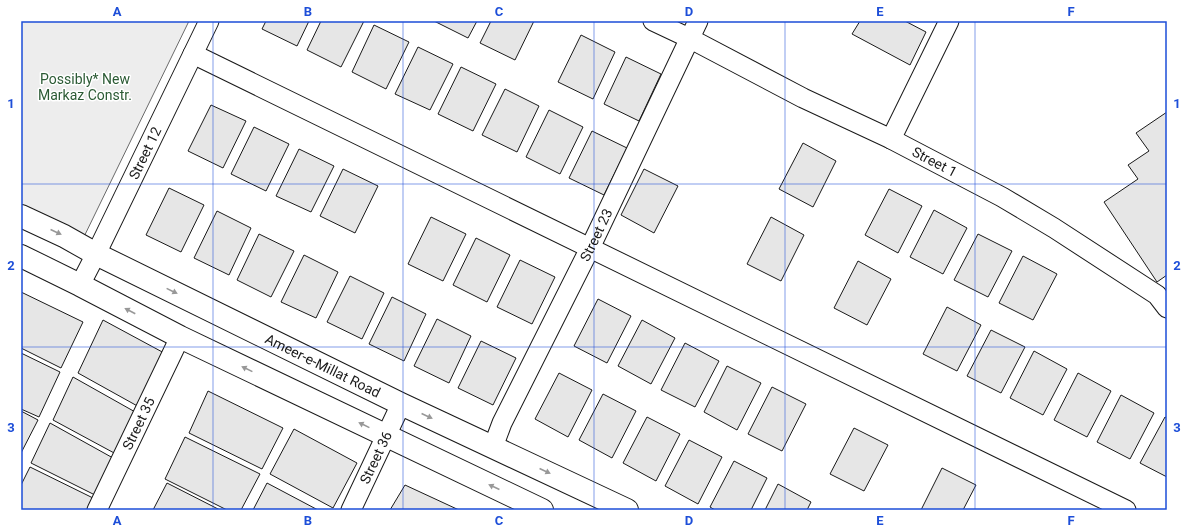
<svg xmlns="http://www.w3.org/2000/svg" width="1188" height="531" font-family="Roboto,sans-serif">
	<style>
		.green { fill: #ededed; stroke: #6a6a6a }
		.building { fill: #e6e6e6; stroke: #1a1a1a }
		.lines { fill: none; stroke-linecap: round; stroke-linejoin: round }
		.minor-casing { stroke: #1a1a1a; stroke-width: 21 }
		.secondary-casing { stroke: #1a1a1a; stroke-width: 24 }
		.minor { stroke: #fff; stroke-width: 19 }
		.secondary { stroke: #fff; stroke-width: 22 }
		.oneway { fill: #989898 }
		.grid { fill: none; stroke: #1d4ed8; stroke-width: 1; stroke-opacity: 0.55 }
		.labels { text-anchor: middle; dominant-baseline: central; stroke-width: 3; stroke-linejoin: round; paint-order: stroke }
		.park-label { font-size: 14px; fill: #2b5a34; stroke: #fff }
		.street-label { font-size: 14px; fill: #1a1a1a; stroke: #fff }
		.neatline { fill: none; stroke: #1d4ed8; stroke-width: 1.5 }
		.grid-label { font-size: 13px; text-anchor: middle; font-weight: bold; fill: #1d4ed8 }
	</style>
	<rect width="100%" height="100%" fill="#fff"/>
	<path class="green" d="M21,21h168l-111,228 -57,-29z"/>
	<g class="building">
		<path d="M266,21h43l-12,25 -35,-17z"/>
		<path d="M321,21h43l-23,46 -34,-17z"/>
		<path d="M434,21h43l-9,17z"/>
		<path d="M491,21h43l-19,39 -35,-17z"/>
		<path d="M860,21h45l21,11 -16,33 -58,-31z"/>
		<path d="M374,25l35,17 -23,47 -34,-17z"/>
		<path d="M581,35l34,17 -22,47 -35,-17z"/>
		<path d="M418,47l35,17 -23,46 -35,-16z"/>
		<path d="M626,57l35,17 -22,47 -35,-17z"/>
		<path d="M461,67l35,17 -23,47 -35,-17z"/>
		<path d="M505,89l34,17 -22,46 -35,-17z"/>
		<path d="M211,105l35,16 -23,47 -35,-17z"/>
		<path d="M549,110l34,17 -23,47 -34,-17z"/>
		<path d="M1167,112v163l-10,7 -53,-80 34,-23 -10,-14 21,-14 -13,-18z"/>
		<path d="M254,127l35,17 -23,47 -35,-17z"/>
		<path d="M592,131l35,17 -23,47 -35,-17z"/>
		<path d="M803,143l33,18 -23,46 -34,-18z"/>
		<path d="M299,149l35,17 -23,46 -35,-16z"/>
		<path d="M343,169l35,17 -23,47 -35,-17z"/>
		<path d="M644,169l34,17 -24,47 -33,-18z"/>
		<path d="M169,188l35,17 -23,47 -35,-17z"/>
		<path d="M889,189l33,17 -24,47 -33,-18z"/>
		<path d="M934,210l33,18 -24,46 -33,-17z"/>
		<path d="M217,211l34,17 -22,47 -35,-17z"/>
		<path d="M431,217l35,17 -23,47 -35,-17z"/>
		<path d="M771,217l33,18 -23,46 -34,-17z"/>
		<path d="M259,234l35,17 -23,46 -34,-17z"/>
		<path d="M978,234l34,17 -24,46 -34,-17z"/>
		<path d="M476,238l34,17 -23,47 -34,-17z"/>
		<path d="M304,255l34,17 -22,46 -35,-16z"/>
		<path d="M1023,256l34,18 -24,46 -34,-17z"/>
		<path d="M520,260l35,17 -23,47 -35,-17z"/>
		<path d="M858,261l33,18 -24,46 -33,-17z"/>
		<path d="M350,276l34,17 -22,46 -35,-17z"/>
		<path d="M21,292l62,30 -22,46 -40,-20z"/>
		<path d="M392,297l34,17 -22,47 -35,-17z"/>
		<path d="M598,299l33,17 -24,47 -33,-17z"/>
		<path d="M947,307l34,18 -24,46 -34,-17z"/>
		<path d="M437,319l34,17 -22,47 -35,-17z"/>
		<path d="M103,320l63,34 -25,54 -63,-35z"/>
		<path d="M642,320l33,18 -24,46 -33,-18z"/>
		<path d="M991,330l34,17 -24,46 -34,-17z"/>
		<path d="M481,341l35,17 -23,47 -35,-17z"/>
		<path d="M685,343l34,18 -24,46 -34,-17z"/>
		<path d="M1034,351l33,18 -24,46 -33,-17z"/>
		<path d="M21,353l39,19 -21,45 -18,-8z"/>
		<path d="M727,366l34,17 -24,47 -33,-18z"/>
		<path d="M559,373l33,17 -24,47 -33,-18z"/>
		<path d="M1078,373l33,18 -24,46 -33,-17z"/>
		<path d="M73,377l64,36 -21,41 -63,-34z"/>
		<path d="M772,387l34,17 -24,47 -34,-17z"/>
		<path d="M208,391l75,37 -21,41 -73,-36z"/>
		<path d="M603,394l33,17 -24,47 -33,-18z"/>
		<path d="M1121,395l33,18 -24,46 -33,-17z"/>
		<path d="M21,411l17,9 -17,33z"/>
		<path d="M647,417l33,17 -24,47 -33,-18z"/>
		<path d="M1165,417l2,1v59l-27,-14z"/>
		<path d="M50,423l63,35 -18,37 -64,-32z"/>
		<path d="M854,428l34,17 -24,46 -34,-17z"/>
		<path d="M294,429l63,34 -24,45 -63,-34z"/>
		<path d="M185,437l75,37 -19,36h-14l-62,-31z"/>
		<path d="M689,440l33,17 -24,47 -33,-18z"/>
		<path d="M734,461l33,17 -16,32h-36l-5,-3z"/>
		<path d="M30,467l63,31 -6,12h-66v-25z"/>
		<path d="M942,468l34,17 -13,25h-42z"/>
		<path d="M167,483l53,27h-67z"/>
		<path d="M267,483l51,27h-65z"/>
		<path d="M778,484l33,18 -4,8h-42z"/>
		<path d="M405,485l54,25h-69z"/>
	</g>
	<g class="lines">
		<g class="minor-casing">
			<g id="minor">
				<path id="s1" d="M653,21l36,17 114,60 88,41 111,58 52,31 103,67 10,13"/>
				<path d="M193,54l933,456"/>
				<path d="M891,139l58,-118"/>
				<path id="s2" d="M80,285l16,-31 113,-233"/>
				<path id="s3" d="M493,447l9,-24 88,-175 108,-227"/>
				<path id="s4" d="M97,510l83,-173"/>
				<path id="s5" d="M351,510l50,-106"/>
			</g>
		</g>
		<g class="secondary-casing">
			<g id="secondary">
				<path id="s6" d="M21,216l43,20 32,18 305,150 226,106"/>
				<path d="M21,256l59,29 100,52 362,173"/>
			</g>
		</g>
		<use href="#minor" class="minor"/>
		<use href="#secondary" class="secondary"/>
	</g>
	<defs><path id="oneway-solid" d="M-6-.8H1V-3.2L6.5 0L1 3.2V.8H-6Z"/></defs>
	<g class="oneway">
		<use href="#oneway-solid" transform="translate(56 232) rotate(25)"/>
		<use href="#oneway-solid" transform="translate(172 291) rotate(26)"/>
		<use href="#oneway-solid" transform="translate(130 311) rotate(-152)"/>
		<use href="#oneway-solid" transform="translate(247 369) rotate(-154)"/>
		<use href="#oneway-solid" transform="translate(427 416) rotate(25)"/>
		<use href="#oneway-solid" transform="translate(364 425) rotate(-154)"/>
		<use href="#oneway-solid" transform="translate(545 471) rotate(25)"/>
		<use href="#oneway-solid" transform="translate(494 487) rotate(-155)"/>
	</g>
	<path class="grid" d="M213,21v489M403,21v489M594,21v489M785,21v489M975,21v489M21,184h1146M21,347h1146"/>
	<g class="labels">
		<g class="park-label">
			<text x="85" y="79">Possibly* New<tspan x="85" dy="16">Markaz Constr.</tspan></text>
		</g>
		<g class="street-label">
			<text stroke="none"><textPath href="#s2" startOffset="147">Street 12</textPath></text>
			<text stroke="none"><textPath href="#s1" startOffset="315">Street 1</textPath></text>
			<text stroke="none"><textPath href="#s3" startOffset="236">Street 23</textPath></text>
			<text stroke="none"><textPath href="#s6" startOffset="337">Ameer-e-Millat Road</textPath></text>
			<text stroke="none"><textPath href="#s4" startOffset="96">Street 35</textPath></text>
			<text stroke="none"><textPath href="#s5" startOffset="58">Street 36</textPath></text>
		</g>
	</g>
	<rect width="1188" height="531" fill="none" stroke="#ffffff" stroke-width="44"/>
	<rect x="22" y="22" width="1144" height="487" class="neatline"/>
	<g class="grid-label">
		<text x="117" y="16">A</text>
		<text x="308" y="16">B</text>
		<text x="499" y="16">C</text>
		<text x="689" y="16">D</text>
		<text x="880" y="16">E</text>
		<text x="1071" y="16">F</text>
		<text x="11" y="108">1</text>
		<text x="1177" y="108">1</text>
		<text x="11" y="270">2</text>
		<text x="1177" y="270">2</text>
		<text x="11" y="432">3</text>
		<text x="1177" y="432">3</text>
		<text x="117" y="525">A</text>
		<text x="308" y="525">B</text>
		<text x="499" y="525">C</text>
		<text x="689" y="525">D</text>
		<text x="880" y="525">E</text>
		<text x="1071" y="525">F</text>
	</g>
</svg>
